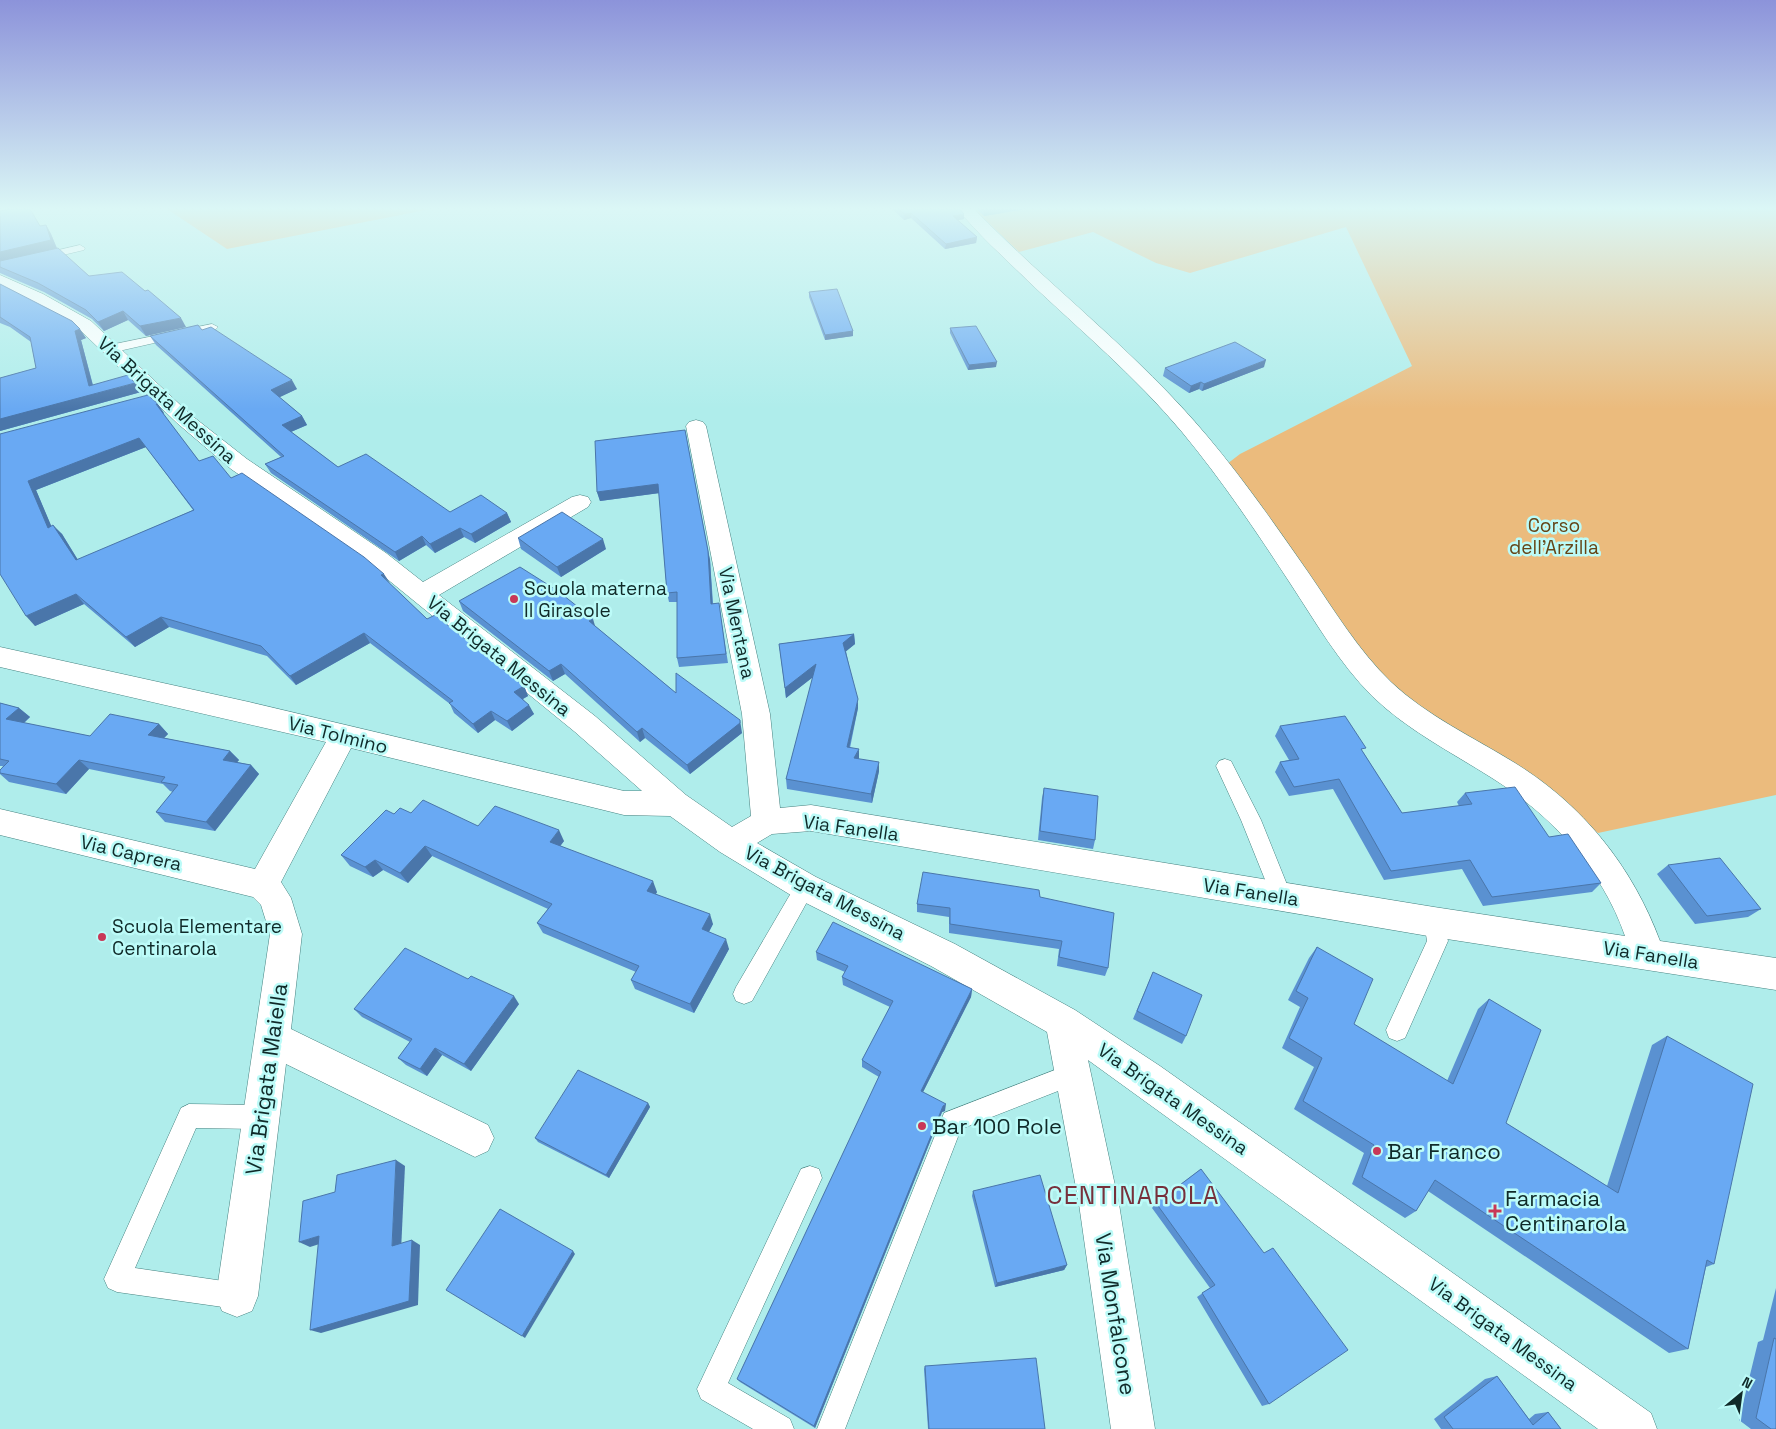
<svg xmlns="http://www.w3.org/2000/svg" width="1776" height="1429" font-family="'Space Grotesk',sans-serif">
	<style>
		.green { fill: #ebbb7d }
		.lines { fill: none; stroke-linecap: round; stroke-linejoin: round }
		.lane-casing { stroke: #468280; stroke-width: 1 }
		.street-casing { stroke: #468280; stroke-width: 1 }
		.lane { fill: #fff; fill-rule: evenodd }
		.street { fill: #fff; fill-rule: evenodd }
		.wall { fill: #5a91d1; fill-rule: evenodd }
		.shaded-wall { fill: #4a76aa }
		.building { fill: #69a9f3; stroke: #4a76aa; fill-rule: evenodd }
		.poi-dot { fill: #c83857; stroke: #bcfbf8; stroke-width: 2 }
		.labels { text-anchor: middle; dominant-baseline: central; stroke-width: 5; stroke-linejoin: round; paint-order: stroke }
		.street-label { font-size: 19px; fill: #102a29; stroke: #bcfbf8 }
		.park-label { font-size: 19px; fill: #654517; stroke: #bcfbf8 }
		.poi-label { font-size: 19px; fill: #102a29; stroke: #bcfbf8; text-anchor: start }
		.near-street-label { font-size: 22px; fill: #102a29; stroke: #bcfbf8 }
		.near-poi-label { font-size: 22px; fill: #102a29; stroke: #bcfbf8; text-anchor: start }
		.near-quarter-label { font-size: 25px; letter-spacing: 1px; fill: #77303b; stroke: #bcfbf8 }
	</style>
	<rect width="100%" height="100%" fill="#afedeb"/>
	<g class="green">
		<path d="M167,209h264l-204,40z"/>
		<path d="M974,209h802v586l-178,38 -85,-65 -67,-36 -71,-63 -148,-205 13,-10 172,-88 -66,-139 -156,46 -34,-10 -63,-31 -74,20z"/>
	</g>
	<g class="lines">
		<g class="lane-casing">
			<g id="lane">
				<path d="M80,245l5,3 -1,2 -84,20v-6z"/>
				<path d="M212,324l6,3 -2,2 -106,24 -6,-4 6,-4z"/>
				<path d="M1225,759l6,2 30,59 31,77 -3,6 -7,3 -7,-3 -3,-6 -31,-77 -25,-54 3,-5z"/>
				<path d="M805,878l7,3 3,6 -3,6 -60,108 -8,3 -8,-3 -3,-7 3,-7 62,-106z"/>
				<path d="M1434,913l7,2 7,26 -43,97 -8,3 -8,-3 -3,-8 41,-89 -3,-19 3,-7z"/>
				<path d="M1073,1063l8,3 3,8 -3,8 -120,47 -116,300h-28l127,-316z"/>
				<path d="M189,1104l72,1 8,4 4,8 -4,8 -8,4 -65,-1 -61,140 102,15 9,4 4,9 -4,9 -9,4 -120,-17 -9,-4 -4,-9 77,-171z"/>
				<path d="M810,1166l9,3 3,9 -94,205 62,36 4,10h-41l-52,-30 -4,-10 104,-220z"/>
			</g>
		</g>
		<g class="street-casing">
			<path id="street" d="M958,209h16c76,78 164,144 234,228 36,43 68,89 100,135 26,38 50,78 83,110 36,34 82,55 124,81 68,42 117,103 145,178l116,17v32l-342,-53 -623,-106 -39,3 -15,9 59,34 139,67 120,66 85,56 491,347 6,16h-59l-510,-369 31,144 36,225h-44l-32,-225 -32,-172 -116,-66 -137,-69 -74,-45 -50,-36 -46,-1 -273,-67 -70,134 10,16 11,36 -11,95 197,96 6,13 -6,13 -13,6 -189,-93 -28,232 -6,15 -15,6 -15,-6 -6,-15 54,-362 -9,-29 -8,-8 -253,-62v-26l255,60 71,-127 -326,-75v-20l249,55 375,89h18l-67,-59 -205,-167 -139,-96 -54,-46 -98,-94 -79,-42v-12l43,19 48,27 100,94 56,44 139,94 37,29 149,-85 8,-2 8,2 3,5 -3,5 -149,88 156,121 91,79 46,32 19,-11 -9,-102 -56,-288 3,-4 7,-2 7,2 3,4 64,288 10,94 31,-3 623,102 191,29c-23,-67 -74,-121 -133,-158 -41,-26 -85,-48 -120,-82 -33,-33 -57,-75 -82,-113 -34,-52 -69,-104 -108,-151 -46,-55 -102,-102 -154,-151 -23,-23 -50,-46 -70,-72z"/>
		</g>
		<use href="#lane" class="lane"/>
		<use href="#street" class="street"/>
	</g>
	<g class="wall">
		<path d="M892,209h68l4,10 -6,1 19,17 -1,6 -31,6 -34,-31 -7,2z"/>
		<path d="M976,209h50l-42,7z"/>
		<path d="M0,211l41,15 5,-1 5,9 6,14 32,28 97,51 -40,9 -18,-16 -24,11 -12,-12 -48,-27 -44,-19z"/>
		<path d="M0,284l86,54 -5,2 12,45 48,7 -141,39v-53l36,-10 -5,-26 -21,-15 -10,-4z"/>
		<path d="M809,292l44,39v5l-28,4 -16,-43z"/>
		<path d="M950,328l46,39 -28,3 -18,-37z"/>
		<path d="M202,330l95,59 -18,8 23,19 5,9 -16,7 47,35 112,45 57,1 4,9 -36,21 -11,-6 -29,16 -9,-8 -27,16 -128,-88 -6,-9 16,-7 -125,-112 -6,-9z"/>
		<path d="M1264,367l-62,24 -3,-2 -10,4 -26,-17 2,-8z"/>
		<path d="M164,413l-1,1 36,47 32,17 158,106 38,35 97,67 4,10 -5,3 11,15 -22,17 -17,-11 -17,13 -24,-20 -4,-9 -80,-61 -74,42 -29,-29 -98,-29 -34,20 -51,-43 -49,22 -34,-110 -1,-82zM146,447l47,63 -115,50 -16,-26 -11,-8 -15,-36z"/>
		<path d="M685,430l25,130 3,43 7,9 8,51 -49,4 -2,-9v-56h-8l-2,-9 -8,-100 -59,8 -3,-9z"/>
		<path d="M518,538l88,11 -45,28 -40,-28z"/>
		<path d="M459,601l136,25 81,67 66,40 -52,41 -45,-36 -5,4 -75,-68 -12,7 -90,-70z"/>
		<path d="M854,634l1,10 -9,7 12,57 -8,40 9,11 20,12 -7,32 -85,-14 -1,-10 27,-102 -27,21 -7,-54z"/>
		<path d="M0,703l19,5 11,9 -6,6 66,13 69,-12 9,10 -4,4 66,13 9,9 -2,2 14,3 8,9 -44,57 -50,-9 -9,-10 17,-20 -3,-1 -7,-7 -74,-15 -23,25 -57,-12 -9,-8v-4l3,-4h-3z"/>
		<path d="M1280,726l83,26 39,61 57,-7 -2,-4 8,-9 84,44 52,46 -9,9 -109,14 -21,-37 -78,11 -51,-91 -44,7 -14,-24 5,-10 9,-2 -14,-24z"/>
		<path d="M1044,788l51,52 -2,9 -55,-9 4,-42z"/>
		<path d="M411,813l67,13 86,15 -4,5 97,46 -1,2 57,30 -4,8 20,17 -35,64 -59,-24 -4,-9 5,-8 -93,-39 -6,-10 11,-14 -116,-53 -24,27 -25,-13 -10,7 -23,-11 -9,-11 53,-41z"/>
		<path d="M1668,865l93,44 -13,8 -53,7 -38,-50z"/>
		<path d="M1040,897l68,71 -3,8 -48,-10 2,-17 -110,-16v-16l-32,-5v-8z"/>
		<path d="M1317,947l37,77 93,57 31,-72 11,-10 17,124 101,63 45,-141 15,-9 47,228 -8,3 -18,82 -19,4 -241,-162 -12,20 -11,7 -53,-34 12,-31 -70,-44 20,-42 -32,-19 18,-41 -12,-7 21,-42z"/>
		<path d="M816,952l156,37 -1,8 -48,95 22,19 -3,1 -127,316 -75,-46 -3,-3 142,-302 -17,-10v-7l28,-53 -47,-22 -1,-8 3,-5 -28,-12z"/>
		<path d="M1153,972l33,64 -4,8 -49,-25z"/>
		<path d="M519,1004l-48,67 -29,-16 -15,21 -21,-11 -8,-7 12,-16 -48,-25 -8,-8z"/>
		<path d="M648,1103l2,4 -41,71 -71,-36 -3,-4z"/>
		<path d="M1201,1169l68,235 -7,2 -65,-109 13,-9 -58,-80 4,-5z"/>
		<path d="M973,1191l94,74 -3,5 -69,17 -23,-91z"/>
		<path d="M1776,1288v141h-25l-12,-9 19,-78 5,-2z"/>
		<path d="M925,1366l120,63h-117l-4,-60z"/>
		<path d="M1497,1376l32,43 6,-5 13,-2 13,17h-120l-7,-10 51,-40z"/>
	</g>
	<g class="shaded-wall">
		<path d="M995,209h31l-42,7v-6z"/>
		<path d="M911,213v5l-7,2 1,-6z"/>
		<path d="M964,214v5l-12,2 1,-5z"/>
		<path d="M46,225l5,9 6,15 -57,13v-10z"/>
		<path d="M977,237l-1,6 -31,6 1,-5z"/>
		<path d="M123,311l5,9 -24,11 -6,-9z"/>
		<path d="M181,318l5,9 -40,9 -6,-10z"/>
		<path d="M80,329l6,9 -5,2 14,54 40,-11 6,9 -141,39v-12l89,-33 -14,-55z"/>
		<path d="M853,331v5l-28,4v-5z"/>
		<path d="M1266,360l-2,7 -62,24 2,-7z"/>
		<path d="M997,362l-1,5 -28,3 1,-5z"/>
		<path d="M292,380l5,9 -21,10 -5,-9z"/>
		<path d="M1201,382l-2,7 -10,4 2,-7z"/>
		<path d="M156,404h2l6,9 -1,1z"/>
		<path d="M302,416l5,9 -21,9 -4,-9z"/>
		<path d="M139,438l7,9 -110,43 20,47 -8,-9 -20,-47z"/>
		<path d="M658,484l2,9 -60,8 -3,-9z"/>
		<path d="M507,513l4,9 -36,21 -4,-9z"/>
		<path d="M53,525l9,9 22,36 -8,-10z"/>
		<path d="M460,528l4,9 -29,16 -5,-9z"/>
		<path d="M422,536l4,9 -27,16 -4,-9z"/>
		<path d="M603,539l3,10 -45,28 -4,-10z"/>
		<path d="M708,551l2,9 3,53 -2,-9z"/>
		<path d="M384,574l6,9 -9,-8z"/>
		<path d="M76,594l8,10 -49,22 -9,-10z"/>
		<path d="M161,617l8,10 -34,20 -9,-10z"/>
		<path d="M593,619l3,10 -7,-8z"/>
		<path d="M364,633l6,10 -74,42 -6,-9z"/>
		<path d="M854,634l1,10 -11,9 -1,-10z"/>
		<path d="M561,664l4,10 -12,7 -4,-10z"/>
		<path d="M816,664l1,10 -31,24 -1,-10z"/>
		<path d="M524,686l4,10 -9,5 -5,-9z"/>
		<path d="M858,699v9l-11,49v-10z"/>
		<path d="M529,705l5,9 -22,17 -5,-10z"/>
		<path d="M19,708l11,9 -13,12 -11,-10z"/>
		<path d="M491,711l4,9 -17,13 -5,-9z"/>
		<path d="M740,720l2,13 -52,41 -3,-9z"/>
		<path d="M159,724l9,10 -11,11 -9,-10z"/>
		<path d="M642,728l3,10 -5,4 -3,-10z"/>
		<path d="M859,749v9l-4,10 -1,-10z"/>
		<path d="M230,751l9,9 -8,10 -8,-10z"/>
		<path d="M79,760l10,9 -23,25 -10,-10z"/>
		<path d="M879,762v9l-7,32 -1,-9z"/>
		<path d="M251,765l8,9 -44,57 -9,-9z"/>
		<path d="M559,830l5,11 -9,12 -5,-11z"/>
		<path d="M425,846l7,10 -24,27 -8,-10z"/>
		<path d="M375,860l8,10 -10,7 -8,-10z"/>
		<path d="M653,881l4,11 -6,9 -4,-10z"/>
		<path d="M710,914l3,10 -8,15 -3,-10z"/>
		<path d="M726,939l3,10 -35,64 -4,-9z"/>
		<path d="M972,989l-1,8 -51,101 1,-7z"/>
		<path d="M514,996l5,8 -48,67 -7,-7z"/>
		<path d="M435,1048l7,7 -15,21 -7,-7z"/>
		<path d="M648,1103l2,4 -41,71 -3,-3z"/>
		<path d="M946,1104l-1,7 -3,1 -127,316 -1,-2 129,-320z"/>
		<path d="M396,1160l9,6 -4,85 -9,-5z"/>
		<path d="M319,1236l10,5 -19,6 -11,-5z"/>
		<path d="M412,1240l8,5 -2,60 -97,28 -11,-3z"/>
		<path d="M573,1251l2,3 -50,84 -3,-2z"/>
		<path d="M1067,1265l-3,5 -69,17 2,-4z"/>
	</g>
	<g class="building">
		<path d="M10,209h20l10,17 6,-1 5,15 -51,12v-41z"/>
		<path d="M898,209h62l4,5 -11,2 24,21 -31,7 -35,-31 -6,1z"/>
		<path d="M982,209h13l-11,1z"/>
		<path d="M58,248l31,28 33,-4 23,19 3,-1 33,28 -41,8 -17,-15 -25,11 -12,-12 -48,-27 -38,-16v-6z"/>
		<path d="M0,284l72,37 8,8 -5,2 14,55 39,-11 7,8 -135,36v-41l36,-10 -6,-31 -30,-20z"/>
		<path d="M837,289l16,42 -28,4 -16,-43z"/>
		<path d="M198,325l4,5 9,-3 81,53 -21,10 31,26 -20,9 56,42 28,-13 84,58 31,-17 26,18 -36,21 -11,-6 -30,16 -8,-8 -27,16 -130,-88 19,-8 -134,-120z"/>
		<path d="M976,326l21,36 -28,3 -19,-37z"/>
		<path d="M1235,342l31,18 -62,24 -3,-2 -10,4 -26,-18z"/>
		<path d="M148,395l10,9h-2l43,57 14,-5 18,22 11,-5 122,84 20,17 -3,1 46,44 8,-4 89,71 -10,6 15,13 -22,16 -16,-10 -18,13 -24,-21 4,-2 -89,-68 -74,43 -29,-30 -100,-29 -35,20 -50,-43 -50,22 -26,-42v-140zM139,438l55,72 -118,50 -23,-35 -5,3 -20,-47z"/>
		<path d="M685,430l23,121 3,53 8,-1 7,51 -49,4v-66l-10,1 -9,-109 -61,8 -2,-51z"/>
		<path d="M562,512l41,27 -46,28 -39,-29z"/>
		<path d="M520,567l38,24 35,28 -4,2 87,72v-20l64,47v3l-53,42 -45,-37 -5,4 -76,-68 -12,7 -90,-70z"/>
		<path d="M854,634l-11,9 15,56 -11,48 12,2 -5,9 25,4 -8,32 -85,-15 30,-115 -31,24 -6,-44z"/>
		<path d="M0,703l19,5 -13,11 84,17 20,-22 49,10 -11,11 82,16 -7,9 28,5 -45,57 -50,-10 22,-27 -17,-3 4,-5 -86,-17 -23,24 -56,-11v-3l9,-9 -9,-2z"/>
		<path d="M1345,716l21,32 -5,1 41,64 70,-9 -7,-11 50,-6 34,50 19,-3 33,49 -109,14 -22,-37 -79,11 -52,-92 -45,8 -14,-25 19,-3 -19,-33z"/>
		<path d="M1044,788l54,8 -3,44 -55,-9z"/>
		<path d="M423,800l55,26 17,-20 64,24 -9,12 103,39 -6,10 63,23 -8,15 24,10 -36,65 -59,-24 8,-14 -102,-43 15,-19 -127,-58 -25,27 -25,-13 -10,7 -24,-12 45,-45 8,4 6,-6 11,5z"/>
		<path d="M1720,858l41,51 -54,7 -39,-51z"/>
		<path d="M923,872l116,18 1,7 74,16 -6,55 -49,-11 3,-16 -112,-17v-16l-33,-4z"/>
		<path d="M833,922l139,67 -51,102 25,13 -3,2 -129,320 -77,-47 144,-307 -19,-12 31,-59 -51,-24 6,-11 -32,-14z"/>
		<path d="M1317,947l56,32 -19,45 99,60 36,-85 52,31 -35,93 112,70 49,-157 86,48 -39,180 -7,-4 -19,89 -253,-169 -19,31 -54,-34 12,-32 -71,-44 19,-43 -33,-20 19,-40 -12,-7z"/>
		<path d="M405,948l63,31 3,-3 43,20 -50,68 -29,-16 -15,21 -22,-11 14,-19 -58,-30z"/>
		<path d="M1153,972l49,23 -16,41 -49,-25z"/>
		<path d="M578,1070l70,33 -42,72 -71,-37z"/>
		<path d="M396,1160l-4,86 20,-6 -3,61 -99,29 9,-94 -20,6 4,-41 32,-9 2,-17z"/>
		<path d="M1201,1169l63,84 9,-5 75,102 -79,54 -67,-111 13,-8 -59,-82z"/>
		<path d="M1040,1175l27,90 -70,18 -24,-92z"/>
		<path d="M500,1209l73,42 -51,85 -76,-46z"/>
		<path d="M1774,1338l2,1v90h-5l-15,-11z"/>
		<path d="M1036,1358l9,71h-116l-4,-63z"/>
		<path d="M1497,1376l36,49 15,-13 13,17h-108l-9,-12z"/>
	</g>
	<linearGradient id="sky" x2="0" y2="1"><stop stop-color="#8c93da"/><stop offset="0.51" stop-color="#dbf7f6"/><stop offset="1" stop-color="#dbf7f6" stop-opacity="0"/></linearGradient>
	<rect width="1776" height="409" fill="url(#sky)"/>
	<g class="poi-dot">
		<circle cx="514" cy="599" r="5"/>
		<circle cx="102" cy="937" r="5"/>
		<circle cx="922" cy="1126" r="5"/>
		<circle cx="1377" cy="1151" r="5"/>
		<path d="M1492.5 1203.5h5v5h5v5h-5v5h-5v-5h-5v-5h5z"/>
	</g>
	<g class="labels">
		<g class="street-label">
			<text transform="translate(167 400) rotate(42)">Via Brigata Messina</text>
			<text transform="translate(737 623) rotate(78)">Via Mentana</text>
			<text transform="translate(499 656) rotate(39)">Via Brigata Messina</text>
			<text transform="translate(338 735) rotate(14)">Via Tolmino</text>
			<text transform="translate(851 828) rotate(8)">Via Fanella</text>
			<text transform="translate(131 853) rotate(13)">Via Caprera</text>
			<text transform="translate(1251 892) rotate(9)">Via Fanella</text>
			<text transform="translate(825 893) rotate(28)">Via Brigata Messina</text>
			<text transform="translate(1651 955) rotate(9)">Via Fanella</text>
			<text transform="translate(1173 1099) rotate(35)">Via Brigata Messina</text>
			<text transform="translate(1503 1334) rotate(36)">Via Brigata Messina</text>
		</g>
		<g class="park-label">
			<text x="1554" y="525">Corso<tspan x="1554" dy="22">dell'Arzilla</tspan></text>
		</g>
		<g class="poi-label">
			<text x="524" y="588">Scuola materna<tspan x="524" dy="22">Il Girasole</tspan></text>
			<text x="112" y="926">Scuola Elementare<tspan x="112" dy="22">Centinarola</tspan></text>
		</g>
		<g class="near-street-label">
			<text transform="translate(266 1079) rotate(-82)">Via Brigata Maiella</text>
			<text transform="translate(1116 1314) rotate(81)">Via Monfalcone</text>
		</g>
		<g class="near-poi-label">
			<text x="932" y="1126">Bar 100 Role</text>
			<text x="1387" y="1151">Bar Franco</text>
			<text x="1505" y="1198">Farmacia<tspan x="1505" dy="25">Centinarola</tspan></text>
		</g>
		<g class="near-quarter-label">
			<text x="1133" y="1195">CENTINAROLA</text>
		</g>
	</g>
	<g transform="translate(1741 1394) rotate(29)" stroke="#bcfbf8" stroke-width="4" paint-order="stroke">
	<path d="M0-4L9 19L0 12L-9 19Z" fill="#102a29"/>
	<text y="-8" font-size="14" font-weight="bold" text-anchor="middle" fill="#102a29">N</text>
	</g>
</svg>
